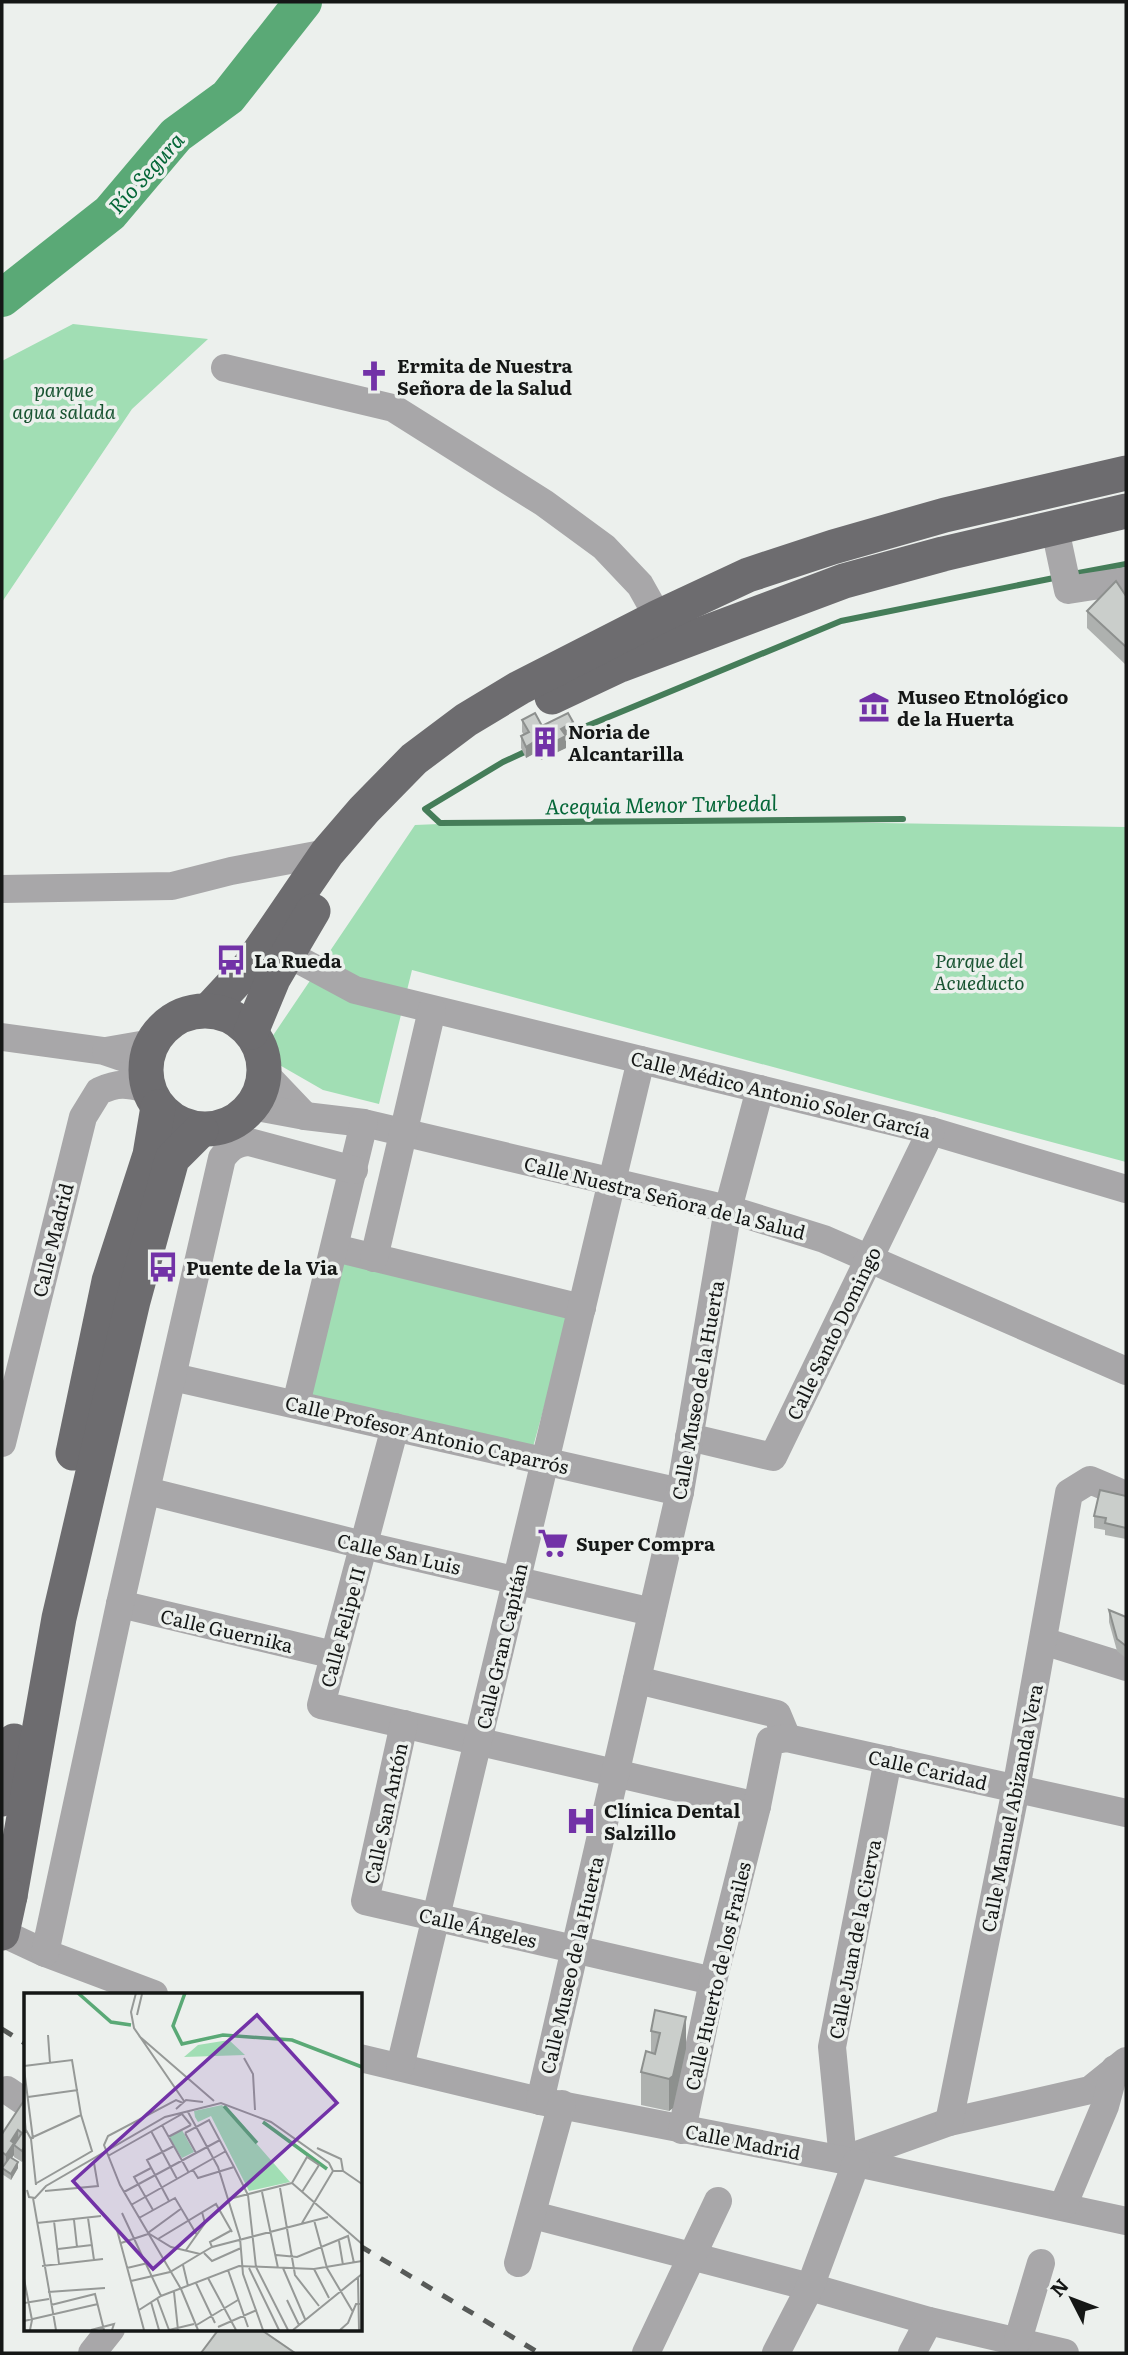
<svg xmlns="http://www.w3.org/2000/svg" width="1128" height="2355" font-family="Literata,serif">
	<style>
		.park { fill: #a1deb4 }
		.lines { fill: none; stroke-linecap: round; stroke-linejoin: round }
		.stream { stroke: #457d59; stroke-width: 6 }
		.river { stroke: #5aa976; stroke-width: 38 }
		.minor { stroke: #a8a7a9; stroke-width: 28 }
		.major { stroke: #6d6c6f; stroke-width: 35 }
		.rail { stroke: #575a58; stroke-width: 5; stroke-dasharray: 12 12; stroke-linecap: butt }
		.major-bridge { stroke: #6d6c6f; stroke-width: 35 }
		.wall { fill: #aeb1af }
		.shaded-wall { fill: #8d908e }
		.building { fill: #cacecb; stroke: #8d908e; stroke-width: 2 }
		.labels { text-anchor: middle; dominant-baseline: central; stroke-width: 7; stroke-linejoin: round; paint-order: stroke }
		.poi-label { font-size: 19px; font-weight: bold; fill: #151716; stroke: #ecf0ed; text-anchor: start }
		.park-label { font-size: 19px; font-style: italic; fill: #195432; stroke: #ecf0ed }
		.street-label { font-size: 19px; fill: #151716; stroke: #ecf0ed }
		.water-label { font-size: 21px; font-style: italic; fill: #056738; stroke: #ecf0ed }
		.inset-river { fill: none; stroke: #5aa976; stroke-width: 3.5 }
		.inset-road { fill: none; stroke: #969997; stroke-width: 2 }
		.view { fill: #7232a7; fill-opacity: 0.15; stroke: #7232a7; stroke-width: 3.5 }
		.inset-edge { fill: none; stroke: #151716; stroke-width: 3.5 }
	</style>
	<rect width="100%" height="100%" fill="#ecf0ed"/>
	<g class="park">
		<path d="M73,324l135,15 -76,70 -130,193v-241z"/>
		<path d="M581,818l545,9v335l-714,-192 -33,134 -56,-14 -47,-27 -4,-26 143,-212z"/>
		<path d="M338,1261l231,56 -36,130 -230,-51z"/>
	</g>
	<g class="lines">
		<g class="stream">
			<path d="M1073,574l53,-10"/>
			<path d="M565,735l276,-114 218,-44"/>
			<path d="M529,750l-26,12 -78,47 15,14 463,-4"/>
		</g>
		<path class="river" d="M2,298l108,-85 66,-78 52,-38 75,-95"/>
		<g class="minor">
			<path d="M225,368l168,40 151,95 60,44 36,38 18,32"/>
			<path d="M1055,529l13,61 58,-9"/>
			<path d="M2,889l170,-3 59,-15 96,-18"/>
			<path d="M288,954l67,36 576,141 195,58"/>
			<path d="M2,1037l102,14 41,14"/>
			<path d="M106,1051l46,-8"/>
			<path d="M265,1074l40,42"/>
			<path d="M251,1106l54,10 59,7 364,86 96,30 302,132"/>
			<path d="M335,1248l247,60"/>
			<path d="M374,1258l58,-248"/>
			<path d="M173,1377l507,115"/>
			<path d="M296,1404l68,-281"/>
			<path d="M395,1427l-74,278 436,101"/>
			<path d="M689,1437l84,20 158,-326"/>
			<path d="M2,1443l81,-326 16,-26c21,-9 27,-7 49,-2"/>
			<path d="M147,1491l216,54 289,67"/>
			<path d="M120,1604l214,51"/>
			<path d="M1043,1641l83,26"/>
			<path d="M637,1680l140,34 10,24"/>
			<path d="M404,1724l-39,177 348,80"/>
			<path d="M888,1760l-56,287 11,113 106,-38 141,-32 36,-29"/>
			<path d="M2,1933l43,20 109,41"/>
			<path d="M45,1953l75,-349 102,-446c8,-11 14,-15 27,-16l105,28"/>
			<path d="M360,2058l180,43 303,59 283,61"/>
			<path d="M400,2067l241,-1007"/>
			<path d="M7,2090l19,13"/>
			<path d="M540,2101l140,-609 48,-283 32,-120"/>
			<path d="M949,2122l67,-333 53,-296 21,-13 36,15"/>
			<path d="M682,2130l31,-149 44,-175 13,-65 17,-3 339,75"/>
			<path d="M1063,2206l42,-100 10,-37"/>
			<path d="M533,2215l277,72 119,34 136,32"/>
			<path d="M518,2263l44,-159"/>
			<path d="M1018,2340l23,-77"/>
			<path d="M92,2353l19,-24"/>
			<path d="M646,2353l72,-152"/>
			<path d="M776,2353l34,-66 46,-124"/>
			<path d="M912,2353l17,-32"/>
		</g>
		<g class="major">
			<path d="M552,697l68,-32 224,-84 99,-27 183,-43"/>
			<path d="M209,1010l40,-43 78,-114 37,-43 50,-51 52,-39 53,-32 139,-71 90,-42 85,-28 112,-32 181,-42"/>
			<circle cx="205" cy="1070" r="59"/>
			<path d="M251,1032l22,-53 40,-68"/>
			<path d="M73,1453l36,-172 41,-126 8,-48"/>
			<path d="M2,1799l12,-58"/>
			<path d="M10,1896l49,-278 74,-317 39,-142 29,-29"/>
		</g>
		<g class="rail">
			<path d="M2,2029l24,15"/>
			<path d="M360,2246l179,107"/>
		</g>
		<path class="major-bridge" d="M2,1933l8,-37"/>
	</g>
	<g class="wall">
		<path d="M1126,596v69l-39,-37v-17z"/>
		<path d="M522,720l20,6 31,8 -7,4v10l-25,12 -4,-8 -11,6 -5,-10v-12l3,-1 -2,-3z"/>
		<path d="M1126,1496v43l-21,-4v-5l-11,-2v-12z"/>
		<path d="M1109,1610l17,7v41l-9,-7 -8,-29z"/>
		<path d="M655,2010l31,39 -13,59 -4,3 -28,-6v-33l10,-20v-21z"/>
		<path d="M25,2099l-3,63 -8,-5v-2l-2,3 6,10 -7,12 -9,-6v-6l2,-3 -2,-1v-30z"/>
	</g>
	<g class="shaded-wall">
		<path d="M573,722v12l-7,4v10l-25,12v-11l20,-20z"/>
		<path d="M537,740v12l-11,6v-11z"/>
		<path d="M686,2017v32l-13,59 -4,3v-32z"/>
		<path d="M18,2130v11l-4,4v10l-8,11v-11l5,-14z"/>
		<path d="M26,2144v12l-4,6v-11z"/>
		<path d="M18,2162v6l-7,12v-6z"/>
	</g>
	<g class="building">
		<path d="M1116,581l10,15v51l-39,-36z"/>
		<path d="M535,713l7,13 26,-13 5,9 -12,7 5,7 -25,13 -4,-9 -11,7 -5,-11 8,-4 -7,-12z"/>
		<path d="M1100,1490l26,6v32l-21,-5 1,-5 -12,-2z"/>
		<path d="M1109,1610l17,7v29l-9,-7z"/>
		<path d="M655,2010l31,7 -13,59 -4,3 -28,-7 5,-21 9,3 5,-21 -9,-2z"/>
		<path d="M25,2099l1,1v44l-4,7 -8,-6 8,-12 -4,-3 -7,11 3,2 -8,12 -4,-3v-18z"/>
		<path d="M10,2157l8,5 -7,12 -9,-6z"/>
		<path d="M219,2329h41l35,24h-94z"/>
	</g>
	<defs>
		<g id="church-bare" transform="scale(2.415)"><path d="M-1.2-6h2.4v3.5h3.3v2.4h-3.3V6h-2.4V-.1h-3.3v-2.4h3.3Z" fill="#7232a7" stroke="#ecf0ed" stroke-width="2.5" paint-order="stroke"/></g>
		<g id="museum-bare" transform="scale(2.415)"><path d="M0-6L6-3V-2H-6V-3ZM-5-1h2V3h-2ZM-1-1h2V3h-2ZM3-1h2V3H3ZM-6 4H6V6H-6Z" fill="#7232a7" stroke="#ecf0ed" stroke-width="2.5" paint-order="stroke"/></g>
		<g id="building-bare" transform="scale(2.415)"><path d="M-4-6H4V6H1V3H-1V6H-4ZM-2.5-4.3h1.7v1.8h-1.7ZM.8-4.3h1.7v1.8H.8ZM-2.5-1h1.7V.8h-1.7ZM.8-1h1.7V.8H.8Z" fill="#7232a7" stroke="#ecf0ed" stroke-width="2.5" paint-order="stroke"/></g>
		<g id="bus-bare" transform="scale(2.415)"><path d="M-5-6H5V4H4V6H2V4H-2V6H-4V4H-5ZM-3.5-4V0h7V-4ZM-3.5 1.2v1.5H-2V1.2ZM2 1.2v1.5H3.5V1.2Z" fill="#7232a7" stroke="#ecf0ed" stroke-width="2.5" paint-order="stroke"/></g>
		<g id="supermarket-bare" transform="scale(2.415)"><path d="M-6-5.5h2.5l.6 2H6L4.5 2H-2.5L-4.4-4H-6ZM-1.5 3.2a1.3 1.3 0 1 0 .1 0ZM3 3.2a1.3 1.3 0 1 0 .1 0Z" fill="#7232a7" stroke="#ecf0ed" stroke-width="2.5" paint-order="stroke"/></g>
		<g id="hospital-bare" transform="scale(2.415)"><path d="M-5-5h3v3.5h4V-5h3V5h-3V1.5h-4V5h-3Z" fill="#7232a7" stroke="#ecf0ed" stroke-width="2.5" paint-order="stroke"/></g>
	</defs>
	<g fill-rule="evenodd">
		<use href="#church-bare" x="374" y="376"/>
		<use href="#museum-bare" x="874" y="707"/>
		<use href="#building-bare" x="545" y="742"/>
		<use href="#bus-bare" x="231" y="960"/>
		<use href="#bus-bare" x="163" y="1267"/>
		<use href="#supermarket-bare" x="553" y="1543"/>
		<use href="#hospital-bare" x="581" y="1821"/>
	</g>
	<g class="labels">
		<g class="poi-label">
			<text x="397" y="365">Ermita de Nuestra<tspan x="397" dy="22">Señora de la Salud</tspan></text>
			<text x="897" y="696">Museo Etnológico<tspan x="897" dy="22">de la Huerta</tspan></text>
			<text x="568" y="731">Noria de<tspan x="568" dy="22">Alcantarilla</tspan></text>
			<text x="254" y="960">La Rueda</text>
			<text x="186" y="1267">Puente de la Via</text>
			<text x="576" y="1543">Super Compra</text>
			<text x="604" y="1810">Clínica Dental<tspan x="604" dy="22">Salzillo</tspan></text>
		</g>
		<g class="park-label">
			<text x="64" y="389">parque<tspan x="64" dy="22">agua salada</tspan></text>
			<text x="979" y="960">Parque del<tspan x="979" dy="22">Acueducto</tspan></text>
		</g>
		<g class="street-label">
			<text transform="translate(781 1094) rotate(14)">Calle Médico Antonio Soler García</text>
			<text transform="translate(665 1197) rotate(14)">Calle Nuestra Señora de la Salud</text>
			<text transform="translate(52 1240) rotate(-76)">Calle Madrid</text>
			<text transform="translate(833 1333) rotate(-64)">Calle Santo Domingo</text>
			<text transform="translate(697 1390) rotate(-80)">Calle Museo de la Huerta</text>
			<text transform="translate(427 1434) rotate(13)">Calle Profesor Antonio Caparrós</text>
			<text transform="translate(399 1553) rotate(13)">Calle San Luis</text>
			<text transform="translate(342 1627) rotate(-75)">Calle Felipe II</text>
			<text transform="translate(227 1630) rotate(13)">Calle Guernika</text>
			<text transform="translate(501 1646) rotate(-77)">Calle Gran Capitán</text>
			<text transform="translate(928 1769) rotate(13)">Calle Caridad</text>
			<text transform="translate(1011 1808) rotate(-79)">Calle Manuel Abizanda Vera</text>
			<text transform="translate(385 1813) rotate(-78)">Calle San Antón</text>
			<text transform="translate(478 1927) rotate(13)">Calle Ángeles</text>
			<text transform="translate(854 1939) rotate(-79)">Calle Juan de la Cierva</text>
			<text transform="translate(571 1965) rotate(-77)">Calle Museo de la Huerta</text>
			<text transform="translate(717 1976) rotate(-77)">Calle Huerto de los Frailes</text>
			<text transform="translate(743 2141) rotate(11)">Calle Madrid</text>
		</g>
		<g class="water-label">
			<text transform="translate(145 172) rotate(-48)">Río Segura</text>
			<text transform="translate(661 803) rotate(-1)">Acequia Menor Turbedal</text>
		</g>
	</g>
	<g transform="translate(24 1993)">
		<rect width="338" height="338" fill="#ecf0ed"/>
		<path d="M205,47l16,15 -61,2 14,-12zM198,112l12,13 56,64 -41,9 -38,-75 -13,6 -3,-5 -1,-6zM158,137l12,22 -12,6 -13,-21z" fill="#a1deb4"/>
		<path class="inset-river" d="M54,0l33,29 20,3M161,0l-12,33 9,18 41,-9 69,5 70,27M200,113l33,37M239,129l64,47"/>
		<path class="inset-road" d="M112,0l-5,19 3,16 50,73M113,22l5,-21M24,42l2,28M115,43l75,65M220,65l9,16 2,36M0,73l48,-6 9,55M0,76l9,70M4,104l50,-7M159,110l-7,-3 -68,36 -4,9 16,40 61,104 17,41M152,116l10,-9 17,2M0,118l2,22M164,119l30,55 22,71 3,36 20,56M138,132l27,48M2,137l5,9 5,46M127,138l26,48M161,140l24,-13 25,47 14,28 8,72 32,63M161,140l11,20M144,144l23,-12M7,145l50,-23 11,36 -57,33M293,155l24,11 2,12M84,163l74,-42 9,11M127,175l-17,9 19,33M169,177l5,8 36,-11M268,190l70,61M268,190l15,-26 12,8 -17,27M256,195l15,87 24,31M3,197l2,7 6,1 11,-12 119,-69 56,-14 50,19 58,41 4,8h10l19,13M21,198l53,-5 -4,-23M100,199l96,-52M238,199l16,76M9,205l23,132M205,206l63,-16M145,208l-22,-41 27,-14M107,212l95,-54M158,215l-34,25 23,14 29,7 12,-7M98,220l39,83M64,225l6,42M115,225l36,-20 22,37M50,227l3,27M290,227l13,48 26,44M30,228l5,43M13,230l64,-7M278,230l31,-52M93,237l27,100M208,237l-22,12 2,5 116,-30M134,246l58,-35 16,28M315,248l4,24M97,250l27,-9M34,256l34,-4M162,257l19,-27 -3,-11M180,260l8,8 29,-13M252,262l21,2 51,-21 6,27M159,272l5,21M18,273l61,-7M103,275l21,-5M225,275l30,62M259,275l22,51M290,276l15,29M204,277l20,57M184,285l28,52M334,285l1,52M0,286l8,41 -2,10M107,288l39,-9 30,-18M172,290l19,40M24,299l57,-4M150,299l4,38M133,305l12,32M263,307l12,25M127,309l8,28M0,310l25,-4M27,312l44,-11 9,36M115,317l22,-14 78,-30 75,3 48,-8M0,328l74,-17M171,333l43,-26M194,334l39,-17M67,337l23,-6 -2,6M145,337l25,-6M269,337l69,-56M316,337l8,-7 8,-19h4"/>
		<path class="view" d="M233,22l80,88 -184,166 -80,-88z"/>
		<rect width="338" height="338" class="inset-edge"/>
	</g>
	<rect width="1128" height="2355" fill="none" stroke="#151716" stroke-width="7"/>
	<g transform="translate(1072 2299) rotate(312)" stroke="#ecf0ed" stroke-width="5" paint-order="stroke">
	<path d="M0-5L12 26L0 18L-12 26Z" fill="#151716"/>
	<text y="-10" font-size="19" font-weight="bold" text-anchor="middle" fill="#151716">N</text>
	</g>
</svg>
